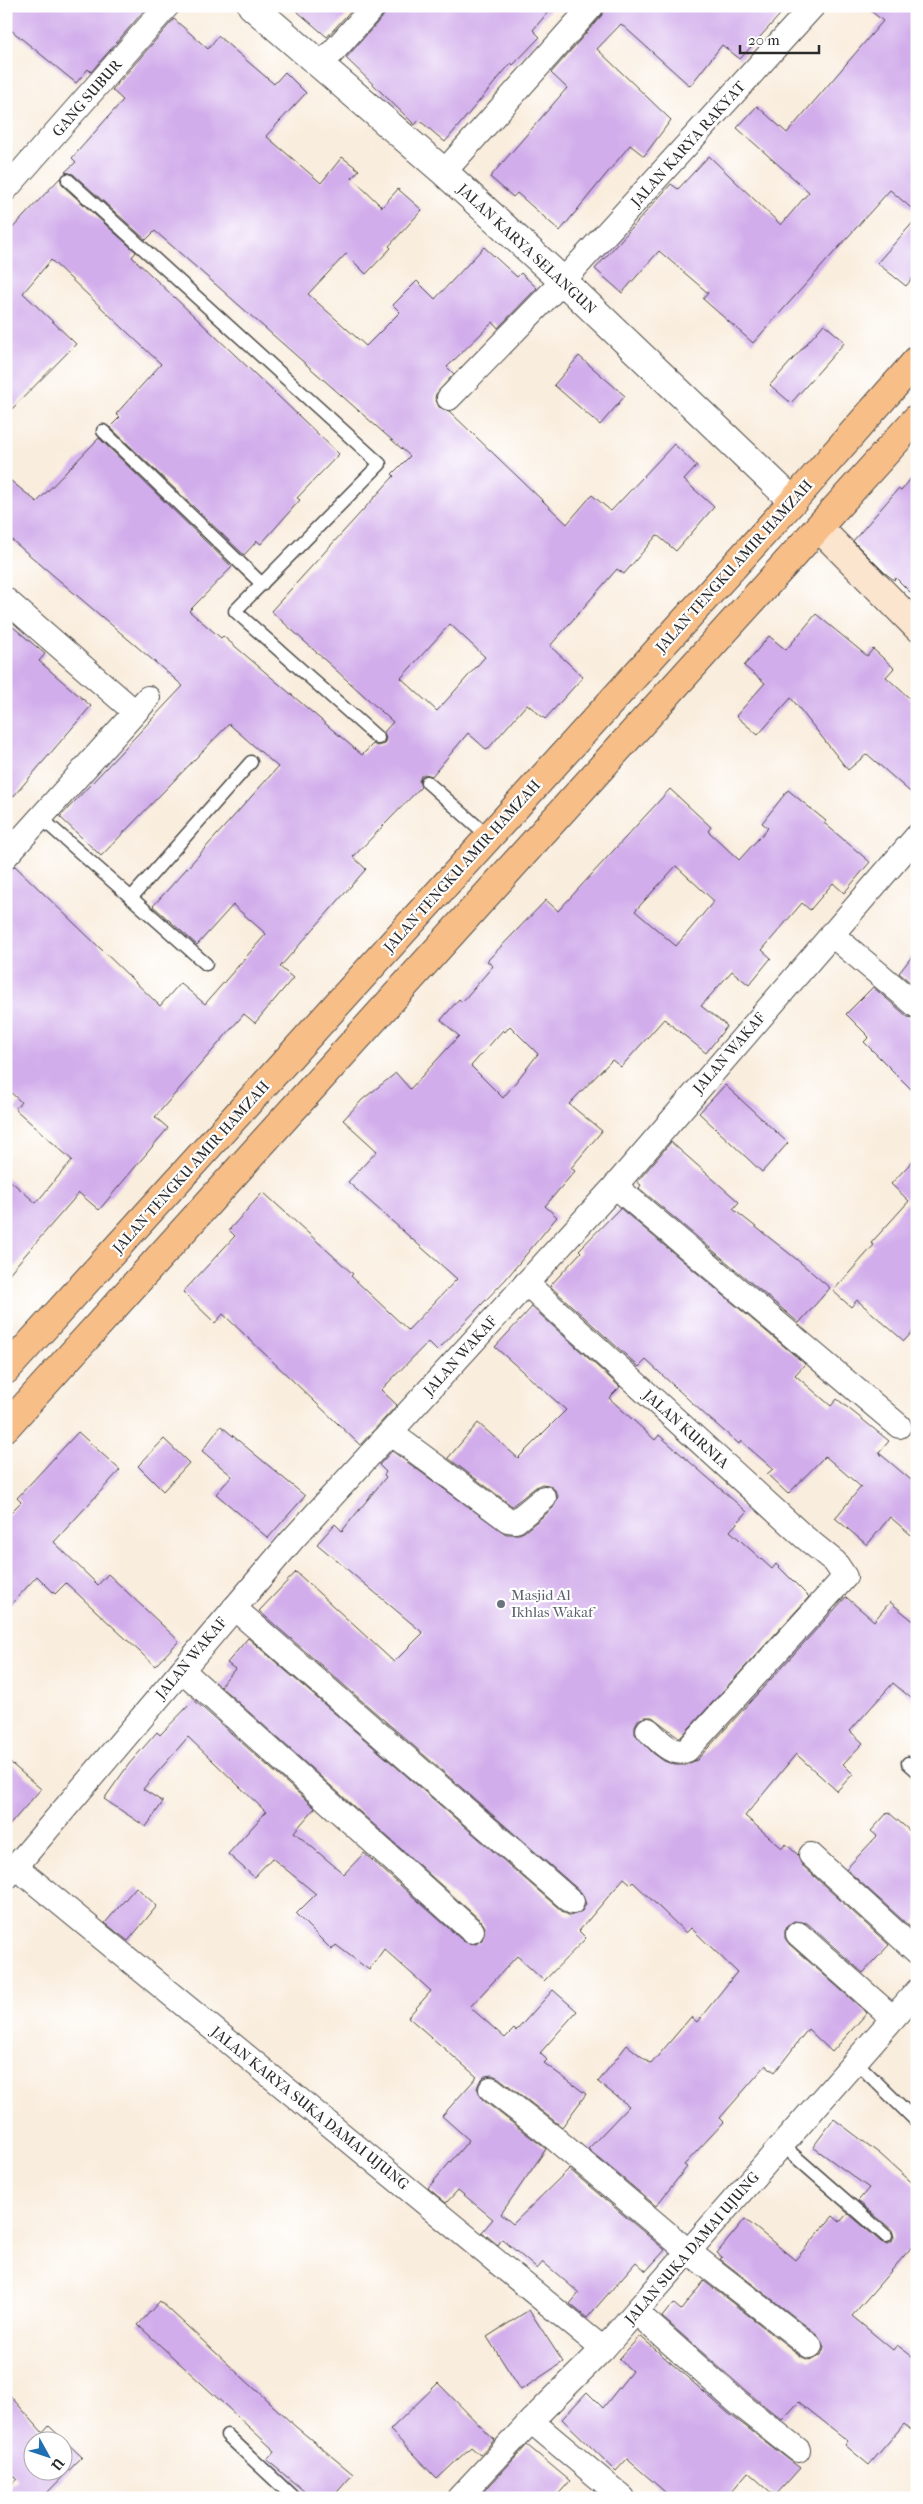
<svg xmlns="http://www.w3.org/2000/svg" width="923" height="2504" font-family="'IM FELL French Canon',serif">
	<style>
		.building { fill: #d2adeb; fill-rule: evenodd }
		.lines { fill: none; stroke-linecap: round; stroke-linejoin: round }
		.service-casing { stroke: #4a4846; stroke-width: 15 }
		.minor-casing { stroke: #4a4846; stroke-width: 26 }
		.tertiary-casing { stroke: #4a4846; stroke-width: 30 }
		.secondary-casing { stroke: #4a4846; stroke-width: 30 }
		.primary-casing { stroke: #4a4846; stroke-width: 30 }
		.service { stroke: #fff; stroke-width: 12 }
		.minor { stroke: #fff; stroke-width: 24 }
		.tertiary { stroke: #fff; stroke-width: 28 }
		.secondary { stroke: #fce5cf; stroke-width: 28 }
		.primary { stroke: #f7be88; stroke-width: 28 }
		.worship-dot { fill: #6b7280; stroke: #fff; stroke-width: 2 }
		.labels { text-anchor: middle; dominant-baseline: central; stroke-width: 4.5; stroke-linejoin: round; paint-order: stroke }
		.street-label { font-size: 15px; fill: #2b2b2b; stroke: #fff }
		.worship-label { font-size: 15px; fill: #5b616d; stroke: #fff; text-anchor: start }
	</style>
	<rect width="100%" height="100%" fill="#fff"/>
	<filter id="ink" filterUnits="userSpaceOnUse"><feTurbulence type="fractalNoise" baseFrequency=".02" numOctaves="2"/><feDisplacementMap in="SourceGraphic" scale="10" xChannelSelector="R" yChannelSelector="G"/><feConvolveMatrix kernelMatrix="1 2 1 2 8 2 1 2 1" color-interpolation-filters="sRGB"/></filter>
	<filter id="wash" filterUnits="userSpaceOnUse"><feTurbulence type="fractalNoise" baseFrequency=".0096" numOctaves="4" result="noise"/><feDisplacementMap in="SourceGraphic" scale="20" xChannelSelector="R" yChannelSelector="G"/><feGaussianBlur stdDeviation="1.12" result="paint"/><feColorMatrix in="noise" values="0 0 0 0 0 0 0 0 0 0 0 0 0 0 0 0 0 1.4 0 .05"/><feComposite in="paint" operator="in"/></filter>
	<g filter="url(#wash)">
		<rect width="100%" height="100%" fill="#f9eddd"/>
		<g id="blocks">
			<g class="building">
				<path d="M6,6h142l-57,66 -3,-3 -12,14 -70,-57z"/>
				<path d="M291,6h64l-28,31z"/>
				<path d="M387,6h166l-20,24 7,7 -27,28 -2,-2 -66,79 -26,-22 -4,5 -69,-67 38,-43z"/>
				<path d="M605,6h183l-48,53 -18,-14 -32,41 -69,-62 -24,25 74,71 -27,36 -14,-11 -70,86 -43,-38 -4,4 -23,-20 77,-89 -16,-15 51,-58z"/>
				<path d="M865,6h52v207l-27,-23 -137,153 -50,-44 5,-6 -49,-42 -37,42 -27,-24 76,-85 7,5 31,-33 72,69 28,-33 -72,-64 20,-22 30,27 96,-112z"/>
				<path d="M174,19l34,30 10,-13 56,48 11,-12 21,21 -40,43 55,47 21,-26 17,13 -7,8 30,29 16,-18 24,21 -33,36 2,2 -25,26 -20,-20 -38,40 58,52 34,-34 -7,-7 24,-24 18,18 49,-52 33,30 4,-4 16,15 -39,40 -5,-6 -46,45 7,7 -18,20 -1,4 4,9 10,4 118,113 25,-29 19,16 63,-67 23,22 -13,14 30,27 -38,44 -19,-16 -33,39 -7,-5 -67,77 33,31 -38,42 -18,-15 -40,46 -19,-17 -36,43 -7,-2 -4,2 -2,5 2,6 -68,70 13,12 -86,98 13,11 -38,45 -11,-9 -89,103 13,11 -69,82 -20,-17 -73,84v-100l30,26 36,-43 -57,-51 6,-7 -15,-14v-219l9,-3 145,140 20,-23 25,21 61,-70 -33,-29 -36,40 -44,-39 125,-139 -49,-43 -128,132 -41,-39 123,-131 -177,-151v-58l31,25 62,-64 133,129 -43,44 32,27 2,-2 139,119 11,-11 4,2 7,-2 2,-5 -2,-7 9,-10 -122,-111 123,-135 -2,-2 18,-18 -255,-225 -9,9 -73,-66 -8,-2 11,-10 -4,-4 51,-58 -11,-10zM450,624l35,33 -48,54 -36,-33z"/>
				<path d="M60,178l3,8 73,66 -4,5 207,197 -42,44 3,2 -39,44 -4,-3 -13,14 -134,-128 10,-10 -4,-3 45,-50 -110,-104 -28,33 53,51 -70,71v-180z"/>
				<path d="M917,218v55l-11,13 -29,-23z"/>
				<path d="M824,324l21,18 -54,61 -21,-18z"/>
				<path d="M579,356l46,40 -25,29 -46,-40z"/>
				<path d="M917,471v128l-21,-21 -2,2 -9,-7 -32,-32 45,-52 3,2z"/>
				<path d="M816,614l51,42 6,-7 21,19 -8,9 31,28v93l-50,-44 -19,16 -57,-72 -33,37 -22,-19 29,-33 -21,-17 25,-30 17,14z"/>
				<path d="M6,621l39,33 -6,7 52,45 -85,99z"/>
				<path d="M670,789l41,38 -3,4 31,29 29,-32 -6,-5 26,-33 38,31 -2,2 46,39 -26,31 -11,-10 -23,27 -8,-7 -40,47 9,8 -22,27 -17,-14 -31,35 26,20 -21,27 -42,-34 -43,48 -9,-7 -43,44 33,27 -31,37 4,3 -30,35 12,11 -51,62 -69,72 -9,-9 -47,48 16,15 -37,40 -137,-131 -8,9 -32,-31 52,-56 -6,-6 34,-38 90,82 -2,2 57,54 49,-51 -109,-97 29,-31 -34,-31 20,-21 33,-26 14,16 49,-53 -18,-16 18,-21 3,3 31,-36 -6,-5 59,-61 12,11zM676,866l38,35 -38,45 -41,-35zM510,1026l28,28 -35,44 -32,-32 32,-36 2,2z"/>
				<path d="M917,950v38l-18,-15z"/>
				<path d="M873,987l35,30 9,2v76l-53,-53 5,-5 -23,-23z"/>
				<path d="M725,1085l63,58 -26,29 -63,-59z"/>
				<path d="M671,1142l68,60 -6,7 62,49 35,30 -31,35 -160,-135 2,-3 -4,-3z"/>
				<path d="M917,1156v171l-13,14 -47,-41 -6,7 -18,-16 41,-46 -3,-2 38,-42 -18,-17z"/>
				<path d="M620,1208l185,156 -10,11 36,31 6,-7 52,42 -10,12 38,32v55l-27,-23 -23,28 -32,-27 26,-31 -36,-31 -37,38 -21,-20 6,-5 -32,-28 -2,3 -37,-32 -56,-52 -7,7 -89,-81 31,-34 -2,-2z"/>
				<path d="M532,1307l88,80 -11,11 46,42 4,-5 88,77 -17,19 42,38 4,-5 33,33 -129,141 -28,-21h-7l-7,3 -3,6v8l18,19 11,8 11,4h10l12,-5 149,-163 28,24 16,-19 27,22v79l-24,-20 -43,48 13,12 -20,21 10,10 -16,17 -41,-37 -51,62 37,32 4,-4 12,11 4,10 87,80 -26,28 -56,-50 -13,-2 -6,4 -3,6v7l4,6 78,69 -35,39 -24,-23 -33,43 -9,-7 -46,53 4,4 -40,43 3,2 -31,39 -68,-57 41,-43 -31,-24 29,-37 24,19 40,-47 6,5 40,-50 -46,-44 -5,5 -53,-51 -2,2 -7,-6 -45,53 7,7 -42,43 -27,-25 -47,51 35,31 9,-9 2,2 37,-41 24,21 -37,42 7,7 -3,3 42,31 -24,33 -63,-49 -7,-3 -7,1 -5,5 -3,7 6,12 63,49 -45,65 12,10 56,-55 96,81 -19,21 -10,-9 -49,56 -17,-14 9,-11 -36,-31 -6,7 -35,-30 -4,6 -16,-13 11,-13 -35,-29 -12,13 -18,-15 41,-48 -27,-24 35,-39 -69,-60 23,-26 -47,-42 -15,21 -33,-25 -4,5 -36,-36 20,-20 -44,-36 -18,19 -26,-23 38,-42 -78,-75 -45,52 20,13 -17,25 -42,-28 25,-35 28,-32 3,3 34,-35 121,108 -21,24 50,42 20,-21 99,88 13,3 6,-4 3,-13 -4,-6 -261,-235 15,-17 -8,-6 21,-25 315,274 7,4 12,-5 4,-7 -5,-12 -322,-281 37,-39 98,90 29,-29 -106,-89 18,-20 7,7 44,-54 -2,-2 2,-3 -7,-7 13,-14 114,83h13l5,-2 29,-24 5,-12 -3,-6 -6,-5 -7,-1 -6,3 -24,19 -64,-48 30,-35 40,35 48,-48 -71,-63z"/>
				<path d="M221,1426l84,70 -37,42 -52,-44 16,-18 -30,-25z"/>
				<path d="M78,1432l42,38 -66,72 44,43 10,-11 71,67 -24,25 -89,-83 -11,11 -18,-18 -31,34v-93l15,-15 -4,-4z"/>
				<path d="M164,1439l25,24 -26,28 -25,-25z"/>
				<path d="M6,1759l35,30 -35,40z"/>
				<path d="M888,1812l29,25v82l-7,8 -64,-58 31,-33 -6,-5z"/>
				<path d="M136,1887l21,19 -29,35 -23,-18z"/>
				<path d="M834,2119l46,35 37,33v54l-65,75 41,34 4,-5 20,15v75l-13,-11 -35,41 -24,-20 3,-4 -49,-39 -17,18 -36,-29 -84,-74 11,-14 8,7 23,-29 98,76 7,3 12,-5 3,-8 -6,-12 -98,-76 2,-2 -5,-4 28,-34 50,41 38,-44 7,6 8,-9 33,29 7,2 4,-2 2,-5 -2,-7 -34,-29 11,-13 -56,-41z"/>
				<path d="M160,2301l136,126 57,47 -21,24h-20l-45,-38 8,-9 -137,-126z"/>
				<path d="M529,2310l34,52 -42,28 -34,-53z"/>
				<path d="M640,2336l88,77 72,55 -25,28 -27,-24 -22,26h-54l-45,-39 -11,12 -54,-52 25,-27 16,16 29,-37 -13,-12z"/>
				<path d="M438,2383l56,57 -14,15 -9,-8 -34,32 -47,-49z"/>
				<path d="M6,2391l37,42 6,-7 33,31 -40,41h-36v-9l11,-10 -11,-11zM32,2442h30v30h-30z"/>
				<path d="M527,2445l43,36 -15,17h-77z"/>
			</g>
		</g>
	</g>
	<g filter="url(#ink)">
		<use href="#blocks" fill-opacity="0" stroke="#4a4846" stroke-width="1"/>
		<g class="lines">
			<g class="service-casing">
				<g id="service">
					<path d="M68,180l312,284 -145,147 143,127"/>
					<path d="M103,431l159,153"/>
					<path d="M427,782l61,54"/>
					<path d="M40,817l166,147"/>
					<path d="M131,898l120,-136"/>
					<path d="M908,1763l9,8"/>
					<path d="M855,2061l62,61"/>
					<path d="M782,2145l104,91"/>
					<path d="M227,2435l67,63"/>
				</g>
			</g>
			<g class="minor-casing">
				<g id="minor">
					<path d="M321,65l53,-59"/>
					<path d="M444,172l148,-166"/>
					<path d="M6,189l161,-183"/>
					<path d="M449,398l114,-117 250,-275"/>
					<path d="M6,600l129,112"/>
					<path d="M6,856l142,-158"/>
					<path d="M831,934l86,72"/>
					<path d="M615,1186l284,240"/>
					<path d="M526,1283l277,253 32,26 10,15 -158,173c-15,7 -28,-10 -39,-20"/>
					<path d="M391,1433l117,87 8,1 28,-23"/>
					<path d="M234,1608l338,294"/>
					<path d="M182,1670l290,261"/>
					<path d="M811,1855l106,97"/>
					<path d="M16,1867l587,482"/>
					<path d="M6,1878l286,-338 323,-354 302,-350"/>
					<path d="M798,1934l95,84"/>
					<path d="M491,2089l63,49 135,114 121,94"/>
					<path d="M636,2312l101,90 61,48"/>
					<path d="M531,2421l92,77"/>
					<path d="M459,2498l72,-77 72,-72 314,-358"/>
				</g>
			</g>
			<g class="tertiary-casing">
				<path id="tertiary" d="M252,6l192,166 119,109 230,220"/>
			</g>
			<g class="secondary-casing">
				<path id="secondary" d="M819,528l98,99"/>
			</g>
			<g class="primary-casing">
				<g id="primary">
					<path d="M6,1370l787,-869 124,-141"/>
					<path d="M6,1427l911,-1009"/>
				</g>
			</g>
			<use href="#service" class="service"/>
			<use href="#minor" class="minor"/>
			<use href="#tertiary" class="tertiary"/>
			<use href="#secondary" class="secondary"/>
			<use href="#primary" class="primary"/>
		</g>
	</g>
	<circle class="worship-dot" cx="501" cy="1604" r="5"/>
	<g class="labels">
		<g class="street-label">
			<text transform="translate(87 98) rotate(-49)">GANG SUBUR</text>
			<text transform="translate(688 144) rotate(-48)">JALAN KARYA RAKYAT</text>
			<text transform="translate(527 249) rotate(43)">JALAN KARYA SELANGUN</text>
			<text transform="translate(734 566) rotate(-48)">JALAN TENGKU AMIR HAMZAH</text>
			<text transform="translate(462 866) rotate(-48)">JALAN TENGKU AMIR HAMZAH</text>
			<text transform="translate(729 1053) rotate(-49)">JALAN WAKAF</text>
			<text transform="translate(191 1167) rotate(-48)">JALAN TENGKU AMIR HAMZAH</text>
			<text transform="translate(460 1356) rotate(-48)">JALAN WAKAF</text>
			<text transform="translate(686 1429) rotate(42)">JALAN KURNIA</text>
			<text transform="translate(191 1658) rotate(-50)">JALAN WAKAF</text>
			<text transform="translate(310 2108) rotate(39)">JALAN KARYA SUKA DAMAI UJUNG</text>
			<text transform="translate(692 2248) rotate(-49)">JALAN SUKA DAMAI UJUNG</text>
		</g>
		<g class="worship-label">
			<text x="511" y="1595">Masjid Al<tspan x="511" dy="17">Ikhlas Wakaf</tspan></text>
		</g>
	</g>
	<rect width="923" height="2504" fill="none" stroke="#fff" stroke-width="25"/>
	<g transform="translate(48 2456) rotate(130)"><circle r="24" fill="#ffffff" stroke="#aaaaaa"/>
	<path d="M0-4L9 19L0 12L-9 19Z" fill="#1f6fb2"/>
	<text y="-8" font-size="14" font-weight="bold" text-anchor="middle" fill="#2b2b2b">U</text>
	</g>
	<path d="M740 45v8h79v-8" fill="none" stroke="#2b2b2b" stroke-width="2.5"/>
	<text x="748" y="45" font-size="15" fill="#2b2b2b" stroke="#ffffff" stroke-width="4" paint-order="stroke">20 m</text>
</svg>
